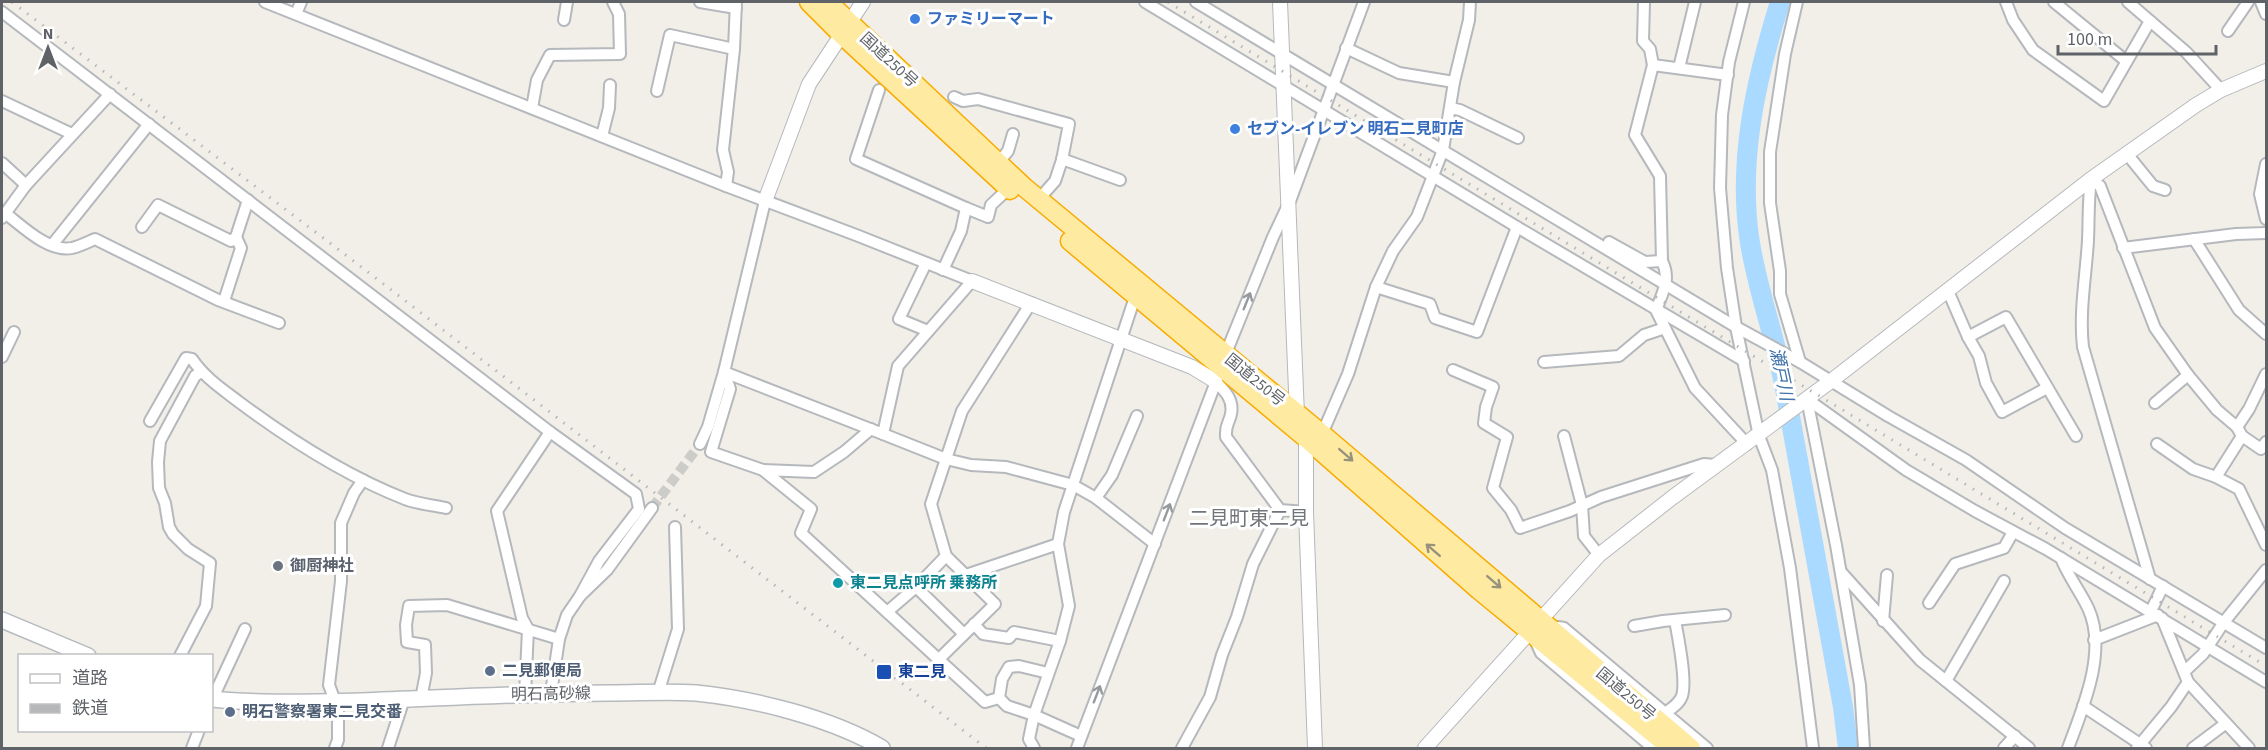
<svg xmlns="http://www.w3.org/2000/svg" width="2268" height="750" font-family="'Source Sans 3','Noto Sans JP',sans-serif">
	<style>
		.lines { fill: none; stroke-linecap: round; stroke-linejoin: round }
		.river { stroke: #aadaff; stroke-width: 20 }
		.minor-tunnel { stroke: #ccccc8; stroke-width: 10; stroke-dasharray: 10 5; stroke-linecap: butt }
		.minor-casing { stroke: #b5b8bc; stroke-width: 14 }
		.tertiary-casing { stroke: #b5b8bc; stroke-width: 16 }
		.secondary-casing { stroke: #b6babf; stroke-width: 18 }
		.trunk-casing { stroke: #f9ab00; stroke-width: 21 }
		.minor { stroke: #fff; stroke-width: 10 }
		.tertiary { stroke: #fff; stroke-width: 14 }
		.secondary { stroke: #fff; stroke-width: 15 }
		.trunk { stroke: #feeaa1; stroke-width: 18 }
		.rail { stroke: #b6b7b8; stroke-width: 3; stroke-dasharray: 1.5 8; stroke-linecap: butt }
		.oneway { stroke: #979a9d }
		.oneway2 { stroke: #97927c }
		.shop-dot { fill: #3f7fe0; stroke: #fff; stroke-width: 2 }
		.worship-dot { fill: #6b7280; stroke: #fff; stroke-width: 2 }
		.culture-dot { fill: #0f9aa8; stroke: #fff; stroke-width: 2 }
		.service-dot { fill: #5c6f8a; stroke: #fff; stroke-width: 2 }
		.transit-dot { fill: #1a4fb4; stroke: #fff; stroke-width: 2 }
		.labels { text-anchor: middle; dominant-baseline: central; stroke-width: 6; stroke-linejoin: round; paint-order: stroke }
		.shop-label { font-size: 16px; font-weight: bold; fill: #366cbe; stroke: #fff; text-anchor: start }
		.street-label { font-size: 16px; fill: #5f6368; stroke: #fff }
		.worship-label { font-size: 16px; font-weight: bold; fill: #5b616d; stroke: #fff; text-anchor: start }
		.culture-label { font-size: 16px; font-weight: bold; fill: #0d838f; stroke: #fff; text-anchor: start }
		.service-label { font-size: 16px; font-weight: bold; fill: #4e5e75; stroke: #fff; text-anchor: start }
		.transit-label { font-size: 16px; font-weight: bold; fill: #164399; stroke: #fff; text-anchor: start }
		.water-label { font-size: 18px; font-style: italic; fill: #4174aa; stroke: #fff }
		.quarter-label { font-size: 20px; fill: #70757a; stroke: #fff }
	</style>
	<rect width="100%" height="100%" fill="#f1efe8"/>
	<g class="lines">
		<path class="river" d="M1780,2c-24,77 -43,160 -30,241 8,49 26,97 35,146 19,106 39,212 58,318l5,41"/>
		<path class="minor-tunnel" d="M652,508l48,-64"/>
		<g class="minor-casing">
			<g id="minor">
				<path d="M265,2l461,184 130,49 116,46 -74,85 -15,68 -159,-62 -16,55 -8,17"/>
				<path d="M700,2l36,6"/>
				<path d="M1145,2l372,225 227,134"/>
				<path d="M1196,2l540,325 64,35 88,54 78,44 99,68 201,120"/>
				<path d="M1644,2l-1,39 7,8 3,16"/>
				<path d="M1744,2l-15,60 -7,53 -2,73 7,80 9,59 23,109 13,34 18,98 23,180"/>
				<path d="M1797,2l-12,52 -15,98v51l10,68v23l20,68"/>
				<path d="M2006,2l7,18 20,30 71,51 46,-80"/>
				<path d="M2054,2l72,59"/>
				<path d="M2128,2l58,50 35,38"/>
				<path d="M2261,2l5,12"/>
				<path d="M2,12l548,420 86,62 3,15 -40,52 -19,35"/>
				<path d="M296,14l5,-12"/>
				<path d="M564,20l3,-18"/>
				<path d="M2228,31l20,-29"/>
				<path d="M1346,48l53,25 55,9"/>
				<path d="M1679,68l16,-66"/>
				<path d="M1728,75l-75,-10 -18,70 25,41 2,85c9,18 1,31 -6,49l39,78 52,56"/>
				<path d="M879,90l-23,69 110,49 -5,23 -18,39"/>
				<path d="M657,91l13,-56 64,14"/>
				<path d="M954,97l9,4 15,-2 91,25 -7,36 -7,21 -16,18"/>
				<path d="M2,101l70,33"/>
				<path d="M532,108l5,-28 13,-25 70,-1 -1,-40 -6,-12"/>
				<path d="M1450,108l10,2 58,28"/>
				<path d="M602,136l7,-28 1,-23"/>
				<path d="M2127,154l26,32 12,4"/>
				<path d="M1062,159l58,21"/>
				<path d="M2,163l24,22"/>
				<path d="M998,163l10,-12 5,-17"/>
				<path d="M2266,164l-6,30 6,25"/>
				<path d="M726,186l2,-14 -5,-22 11,-101 2,-47"/>
				<path d="M765,201l-41,171 6,17 -19,63 52,18 48,39 -10,24 184,169 14,-4"/>
				<path d="M966,208l22,9 3,-12 17,-16"/>
				<path d="M5,213c17,13 44,40 67,35 8,-2 16,-6 23,-9l123,61 61,23"/>
				<path d="M2,218l24,-33 84,-91"/>
				<path d="M142,227l16,-22 73,36 5,-4 12,-37"/>
				<path d="M2194,239l45,71 27,24"/>
				<path d="M1609,242l36,20 17,-1"/>
				<path d="M52,245l97,-121"/>
				<path d="M2123,248l113,-14 30,-1"/>
				<path d="M926,263l-27,56 29,12"/>
				<path d="M1376,287l54,17 5,14 42,14 40,-105"/>
				<path d="M1948,291l20,46 11,19 7,27 16,29 45,-24"/>
				<path d="M224,301l17,-53 -5,-11"/>
				<path d="M1968,337l38,-20 70,119"/>
				<path d="M2,357l12,-25"/>
				<path d="M1224,358l49,-121 17,-36 74,-199"/>
				<path d="M1544,362l75,-6 25,-21 21,-7"/>
				<path d="M1453,370l40,17 -7,20 -2,16 23,14 -14,51 18,22 9,18 50,-17 31,-14 103,-33 11,1"/>
				<path d="M2266,374l-17,35 -12,18 5,9 -26,41 23,12 27,56"/>
				<path d="M2188,375l29,35 20,17"/>
				<path d="M1215,381c9,9 19,18 16,33 -2,10 -6,10 -5,23l54,73 26,2"/>
				<path d="M1807,399l99,71 69,41 71,38 220,133"/>
				<path d="M1807,399l29,146 24,140 4,63"/>
				<path d="M150,421l36,-63 6,1c12,18 30,30 47,43 51,38 107,74 166,97 13,5 28,6 41,9"/>
				<path d="M883,434l63,25 25,6 35,2 67,18 23,13 59,46"/>
				<path d="M1322,434l26,-60 28,-87 17,-36 24,-34 26,-67 11,-68 15,-62 1,-18"/>
				<path d="M1564,436l18,69 2,31 15,19"/>
				<path d="M2242,436l19,13 5,-7"/>
				<path d="M2157,444l36,25 23,8"/>
				<path d="M763,470l51,2 30,-20 27,-23"/>
				<path d="M1096,498l16,-23 25,-59"/>
				<path d="M2061,558c7,18 19,33 27,50 20,42 -5,100 -20,140"/>
				<path d="M1842,573l78,87 109,88"/>
				<path d="M966,575l92,-31"/>
				<path d="M2150,579l-67,-232c-4,-36 3,-71 5,-107 1,-21 0,-40 3,-61l9,7 55,142 33,47 -33,28"/>
				<path d="M916,587l48,47"/>
				<path d="M1929,603l26,-39 49,-16 9,-16"/>
				<path d="M2151,611l12,-25"/>
				<path d="M887,612l29,-25 30,-31 -15,-52 31,-93 69,-108"/>
				<path d="M2162,618l26,64 61,66"/>
				<path d="M1883,621l4,-46"/>
				<path d="M974,624l9,10 26,4 5,-6 46,9"/>
				<path d="M1634,626l29,-5 62,-6"/>
				<path d="M1558,627l6,1 143,120"/>
				<path d="M1535,640l6,13 112,95"/>
				<path d="M2094,640l64,-25"/>
				<path d="M180,656l26,-50 4,-43 -22,-14 -15,-15 -4,-7 -4,-24 -6,-15 -1,-26 2,-21 35,-65 6,-4"/>
				<path d="M939,659l56,-55 -49,-48"/>
				<path d="M2185,671l18,-17 21,-32 42,-52"/>
				<path d="M1946,681l58,-100"/>
				<path d="M551,693l8,-54 8,-24 13,-19 27,-26 45,-62"/>
				<path d="M658,693l20,-64 -3,-102"/>
				<path d="M525,695l3,-66 -6,-11 -25,-107 53,-79"/>
				<path d="M999,698l8,8 27,9 47,21"/>
				<path d="M999,698l3,-19 7,-12 10,-1 29,7"/>
				<path d="M421,699l5,-26 -1,-28 -18,-3 -1,-17 3,-19 38,-1 112,34"/>
				<path d="M212,700l33,-71"/>
				<path d="M2083,706l63,42"/>
				<path d="M1665,713c6,-4 14,-9 17,-17 5,-16 -4,-59 -7,-76"/>
				<path d="M192,748l7,-18"/>
				<path d="M335,748l3,-8v-31l-9,-24 12,-104v-58l13,-30 9,-13"/>
				<path d="M388,748l16,-49"/>
				<path d="M1034,748l-5,-9 5,-24 26,-74 9,-35 -11,-62 6,-32 71,-215"/>
				<path d="M1077,748l137,-361 3,-11"/>
				<path d="M1182,748l28,-51 12,-42 15,-38 16,-53 27,-54"/>
				<path d="M2004,748l11,-12"/>
				<path d="M2137,748l34,-41 17,-25"/>
				<path d="M2193,748l32,-24"/>
			</g>
		</g>
		<g class="tertiary-casing">
			<g id="tertiary">
				<path d="M1280,2l17,413"/>
				<path d="M765,201l44,-117 54,-82"/>
				<path d="M972,281l220,86 23,14"/>
				<path d="M1304,433l2,5v74l9,236"/>
				<path d="M1425,748l174,-193 74,-58 158,-116 260,-202 105,-74 25,-15 45,-19"/>
			</g>
		</g>
		<g class="secondary-casing">
			<g id="secondary">
				<path d="M2,620l86,36"/>
				<path d="M212,699c49,5 99,3 149,2 83,-3 166,-8 249,-8 29,0 58,-2 86,0 59,6 135,25 186,55"/>
			</g>
		</g>
		<g class="trunk-casing">
			<g id="trunk">
				<path d="M809,2l33,33 168,155"/>
				<path d="M828,2l196,185 298,247 369,314"/>
				<path d="M1070,241l236,197 173,152 192,158"/>
			</g>
		</g>
		<use href="#minor" class="minor"/>
		<use href="#tertiary" class="tertiary"/>
		<use href="#secondary" class="secondary"/>
		<use href="#trunk" class="trunk"/>
		<g class="rail">
			<path d="M12,2l339,257 635,489"/>
			<path d="M1168,2l1098,664"/>
		</g>
	</g>
	<defs><path id="oneway-shaft" d="M-6 0H5M1.5-3L5.5 0L1.5 3" fill="none" stroke-width="1.6" stroke-linecap="round" stroke-linejoin="round" transform="scale(1.5)"/></defs>
	<g class="oneway">
		<use href="#oneway-shaft" transform="translate(1247 301) rotate(-68)"/>
		<use href="#oneway-shaft" transform="translate(1167 512) rotate(-69)"/>
		<use href="#oneway-shaft" transform="translate(1097 694) rotate(-69)"/>
	</g>
	<g class="oneway2">
		<use href="#oneway-shaft" transform="translate(1346 455) rotate(41)"/>
		<use href="#oneway-shaft" transform="translate(1433 550) rotate(-139)"/>
		<use href="#oneway-shaft" transform="translate(1494 582) rotate(41)"/>
	</g>
	<g class="shop-dot">
		<circle cx="915" cy="19" r="6"/>
		<circle cx="1235" cy="129" r="6"/>
	</g>
	<circle class="worship-dot" cx="278" cy="566" r="6"/>
	<circle class="culture-dot" cx="838" cy="583" r="6"/>
	<g class="service-dot">
		<circle cx="490" cy="671" r="6"/>
		<circle cx="230" cy="712" r="6"/>
	</g>
	<rect class="transit-dot" x="876" y="664" width="16" height="16" rx="3"/>
	<g class="labels">
		<g class="shop-label">
			<text x="927" y="19">ファミリーマート</text>
			<text x="1247" y="129">セブン-イレブン 明石二見町店</text>
		</g>
		<g class="street-label">
			<text transform="translate(889 60) rotate(43)">国道250号</text>
			<text transform="translate(1255 380) rotate(39)">国道250号</text>
			<text transform="translate(551 694) rotate(-1)">明石高砂線</text>
			<text transform="translate(1626 694) rotate(40)">国道250号</text>
		</g>
		<g class="worship-label">
			<text x="290" y="566">御厨神社</text>
		</g>
		<g class="culture-label">
			<text x="850" y="583">東二見点呼所 乗務所</text>
		</g>
		<g class="service-label">
			<text x="502" y="671">二見郵便局</text>
			<text x="242" y="712">明石警察署東二見交番</text>
		</g>
		<g class="transit-label">
			<text x="898" y="672">東二見</text>
		</g>
		<g class="water-label">
			<text transform="translate(1781 374) rotate(78)">瀬戸川</text>
		</g>
		<g class="quarter-label">
			<text x="1249" y="519">二見町東二見</text>
		</g>
	</g>
	<rect width="2268" height="750" fill="none" stroke="#5f6368" stroke-width="6"/>
	<rect x="18" y="654" width="195" height="78" fill="#ffffff" stroke="#bfc1c3" stroke-width="1.5"/>
	<rect x="30" y="674" width="30" height="9" fill="#ffffff" stroke="#bfc1c3" stroke-width="1.5"/>
	<text x="72" y="684" font-size="18" fill="#5f6368">道路</text>
	<rect x="30" y="704" width="30" height="9" fill="#b6b7b8" stroke="#bfc1c3" stroke-width="1.5"/>
	<text x="72" y="714" font-size="18" fill="#5f6368">鉄道</text>
	<g transform="translate(48 48)" stroke="#ffffff" stroke-width="4.5" paint-order="stroke">
	<path d="M0-4.5L10 22L0 15L-10 22Z" fill="#5f6368"/>
	<text y="-9" font-size="16" font-weight="bold" text-anchor="middle" fill="#5f6368">N</text>
	</g>
	<path d="M2058 45v9h158v-9" fill="none" stroke="#5f6368" stroke-width="3"/>
	<text x="2067" y="45" font-size="18" fill="#5f6368" stroke="#ffffff" stroke-width="4.5" paint-order="stroke">100 m</text>
</svg>
